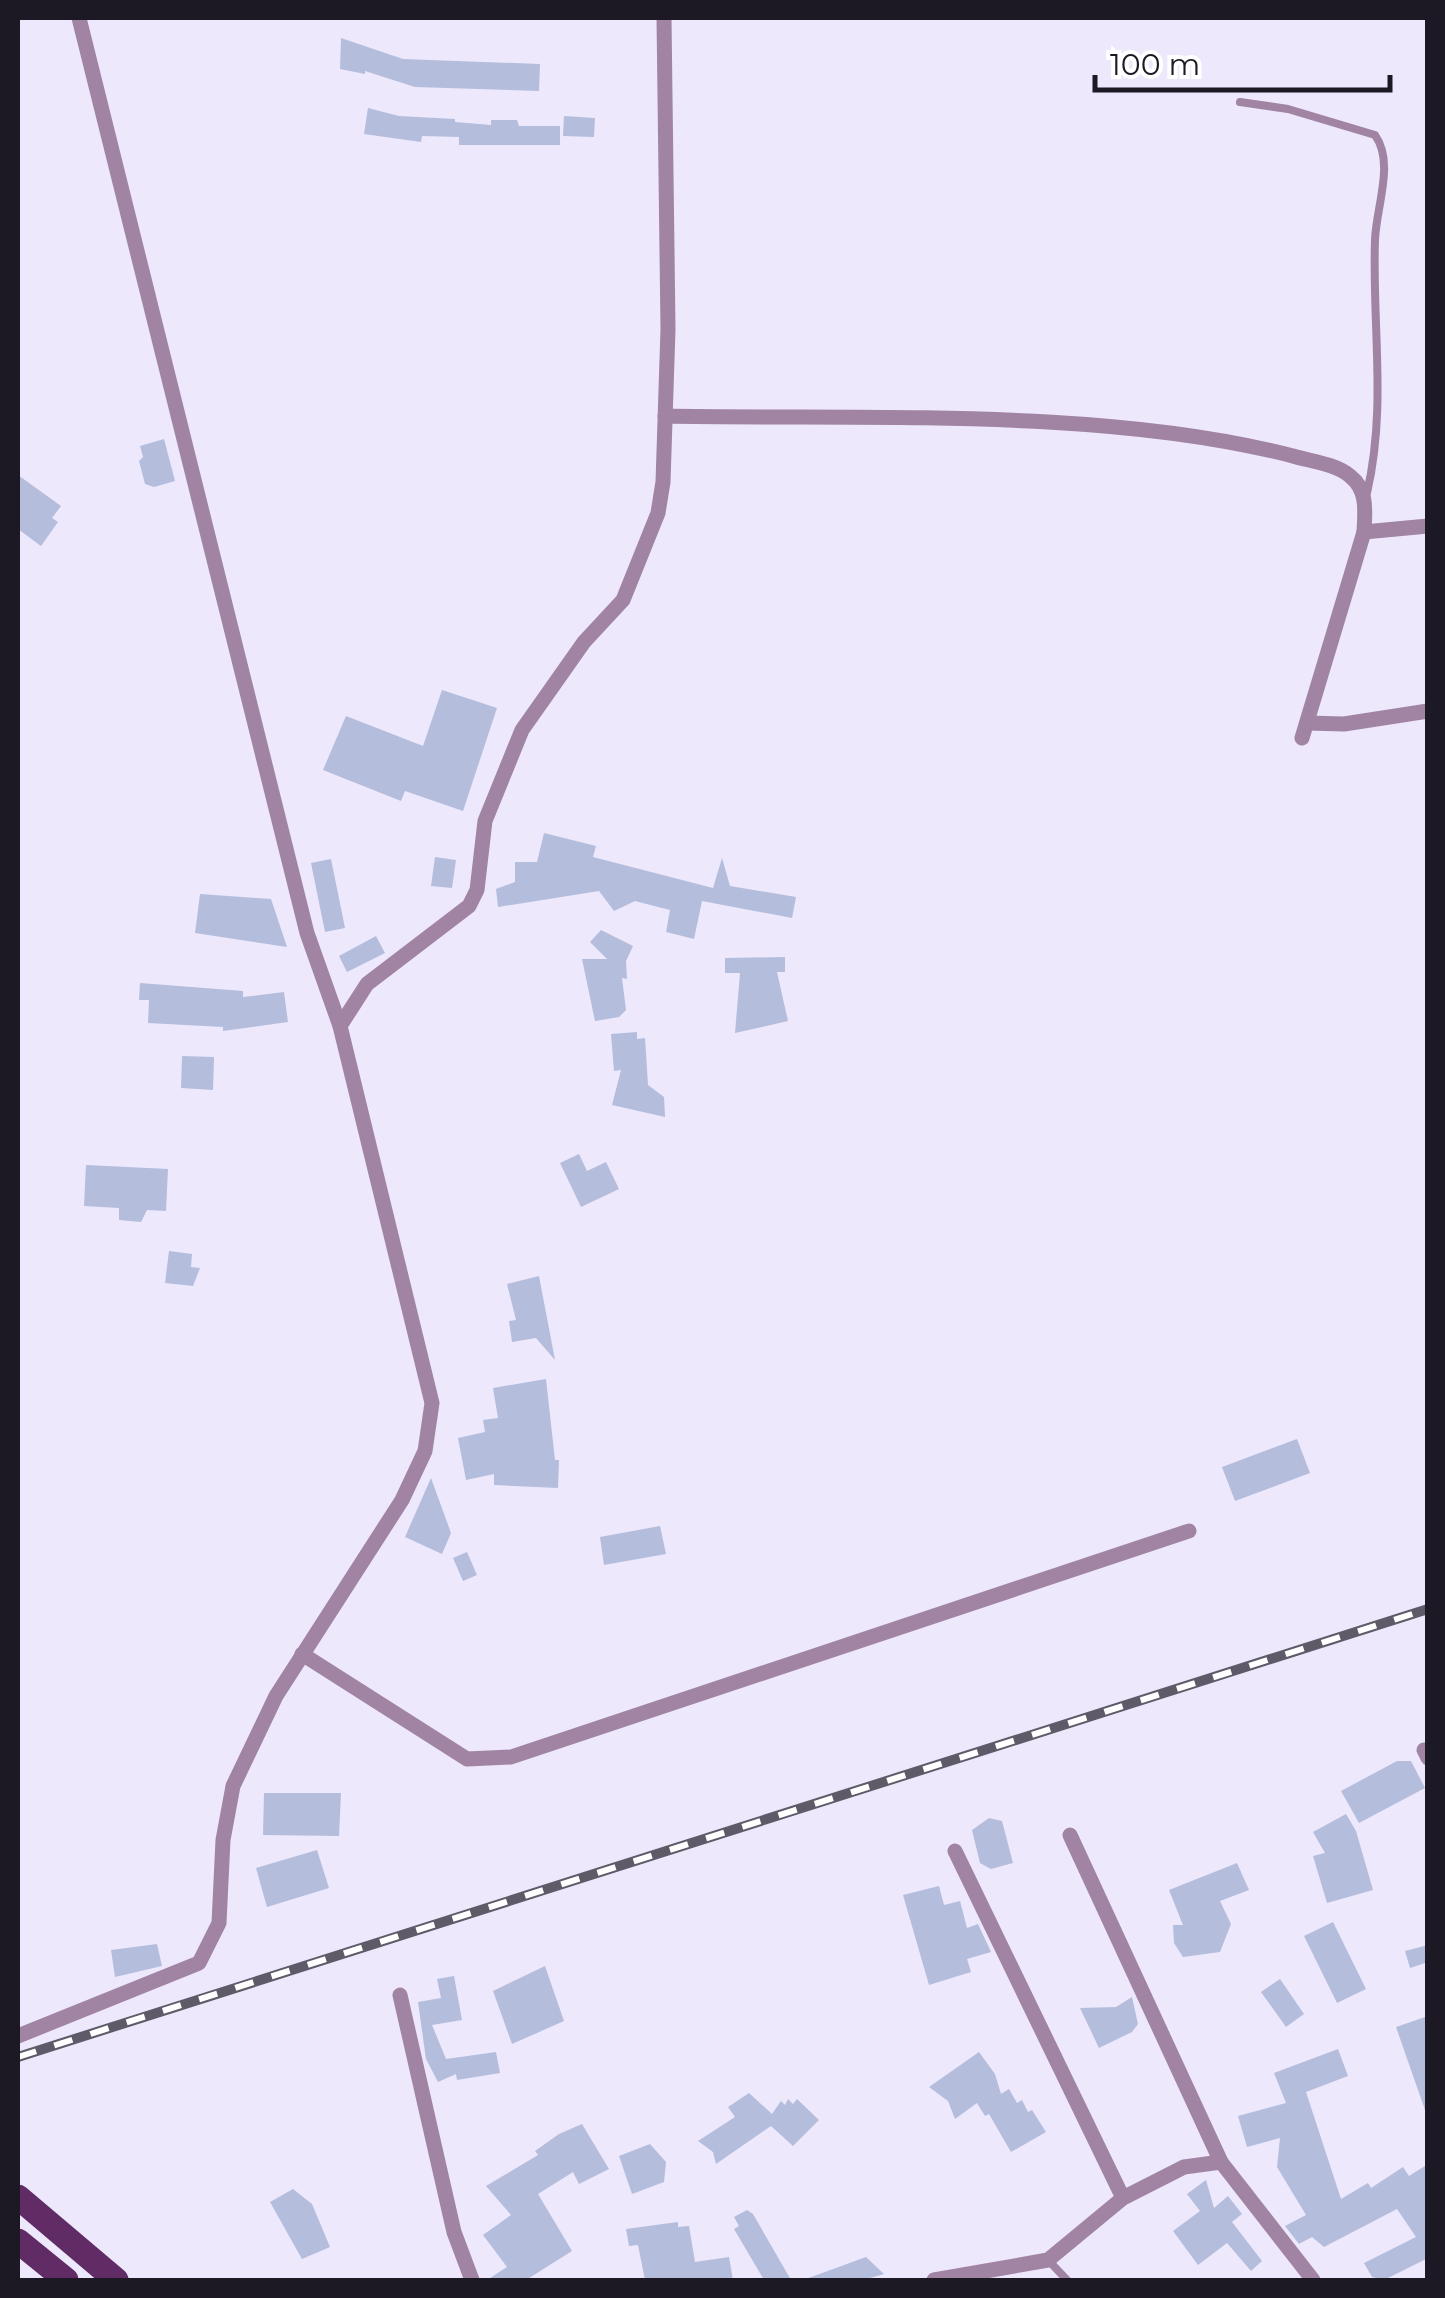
<svg xmlns="http://www.w3.org/2000/svg" width="1445" height="2298" font-family="Montserrat,sans-serif">
	<style>
		.building { fill: #b4bddc }
		.lines { fill: none; stroke-linecap: round; stroke-linejoin: round }
		.service { stroke: #a183a4; stroke-width: 8 }
		.minor { stroke: #a183a4; stroke-width: 15 }
		.primary { stroke: #612c66; stroke-width: 25 }
		.rail-casing { stroke: #5e5a68; stroke-width: 10 }
		.rail { stroke: #fff; stroke-width: 6; stroke-dasharray: 19; stroke-linecap: butt }
	</style>
	<rect width="100%" height="100%" fill="#ede8fc"/>
	<g class="building">
		<path d="M341,38l62,21 137,5 -1,27 -124,-4 -50,-16v3l-25,-5z"/>
		<path d="M368,108l31,8 56,3v3l36,3v-5h26l2,6h41v19h-101v-8l-37,-1 -1,6 -57,-8z"/>
		<path d="M564,116l31,2 -1,19 -31,-1z"/>
		<path d="M164,439l11,42 -21,6 -9,-3 -6,-23 4,-4 -3,-11z"/>
		<path d="M18,475l43,31 -9,12 6,4 -17,24 -23,-17z"/>
		<path d="M442,690l55,18 -34,103 -58,-20 -4,10 -78,-31 23,-54 77,30z"/>
		<path d="M544,833l52,13 -3,11 120,31 9,-30 8,28 66,11 -4,21 -90,-17 -8,38 -28,-7 4,-22 -35,-9 -21,10 -15,-20 -101,16 -2,-18 19,-7v-20h22z"/>
		<path d="M435,857l21,3 -4,28 -21,-2z"/>
		<path d="M331,859l14,69 -20,4 -14,-69z"/>
		<path d="M200,894l71,5 16,48 -92,-14z"/>
		<path d="M601,930l32,16 -7,15 1,18 -5,-1 4,32 -7,7 -24,4 -13,-62h25l-17,-17z"/>
		<path d="M376,936l9,17 -38,19 -8,-16z"/>
		<path d="M785,957v15h-8l11,49 -53,12 5,-60h-15v-15z"/>
		<path d="M140,983l103,8v6l41,-5 4,30 -65,9v-4l-75,-4 1,-23h-10z"/>
		<path d="M637,1032v7l8,-1 3,47 16,12 1,20 -53,-12 9,-35 -7,1 -3,-37z"/>
		<path d="M182,1056l32,1 -1,33 -32,-2z"/>
		<path d="M579,1154l8,17 19,-9 13,27 -38,18 -21,-44z"/>
		<path d="M86,1165l82,4 -2,42 -19,-1 -6,12 -22,-2v-12l-35,-2z"/>
		<path d="M169,1251l23,3 -1,13 9,1 -7,18 -28,-3z"/>
		<path d="M539,1276l16,84 -19,-22 -24,4 -3,-21 7,-1 -9,-36z"/>
		<path d="M546,1379l9,81h4l-1,28 -64,-3v-11l-28,6 -8,-42 27,-6 -2,-12 15,-2 -5,-30z"/>
		<path d="M1297,1439l13,34 -75,28 -13,-34z"/>
		<path d="M431,1478l20,55 -9,21 -37,-17z"/>
		<path d="M660,1526l6,28 -62,11 -4,-28z"/>
		<path d="M467,1552l10,23 -14,6 -10,-23z"/>
		<path d="M1397,1761h14l14,27 -66,35 -18,-32z"/>
		<path d="M264,1793h77l-2,43 -76,-1z"/>
		<path d="M1346,1814l10,17 17,59 -46,13 -14,-47 12,-3 -12,-21z"/>
		<path d="M989,1818l13,3 11,42 -22,6 -11,-6 -8,-33z"/>
		<path d="M317,1850l12,38 -62,19 -11,-39z"/>
		<path d="M1237,1863l12,27 -29,11 11,23 -11,28 -37,5 -9,-14 -1,-18h10l-14,-35z"/>
		<path d="M939,1886l5,19 16,-4 7,27 11,-4 13,28 -24,7 4,13 -42,13 -26,-90z"/>
		<path d="M1333,1922l33,67 -29,14 -33,-67z"/>
		<path d="M157,1944l5,22 -47,11 -4,-27z"/>
		<path d="M1428,1945v17l-18,6 -5,-17z"/>
		<path d="M545,1966l19,55 -52,23 -19,-53z"/>
		<path d="M454,1976l8,44 -30,5 14,34 50,-7 4,21 -43,7 -1,-6 -18,8 -12,-23 -8,-57 23,-4 -4,-19z"/>
		<path d="M1280,1979l24,35 -18,13 -25,-35z"/>
		<path d="M1132,1997l6,27 -6,8 -33,16 -19,-40 36,-1z"/>
		<path d="M1428,2016v93l-3,1 -29,-83z"/>
		<path d="M1338,2049l10,27 -42,16 35,107 27,-16 3,5 32,-21 6,9 19,-12v94l-44,22 -12,-3 -8,-14 52,-26 -19,-28 -73,38 -12,-10 -13,7 -14,-18 21,-11 -29,-48 3,-29 -33,9 -9,-31 48,-13 -12,-30z"/>
		<path d="M979,2052l16,22 6,20 8,-5 8,14 5,-3 6,12 4,-2 14,22 -35,20 -22,-38 -4,2 -8,-13 -22,16 -7,-18 -19,-14z"/>
		<path d="M749,2093l23,21 9,-13 4,4 3,-6 5,5 4,-5 22,21 -26,26 -22,-20 -55,38 -3,-12 -15,-11 37,-24 -7,-10z"/>
		<path d="M582,2124l27,45 -30,15 -6,-12 -35,22 34,57 -46,29h-39l20,-13 -24,-32 28,-20 -25,-29 52,-31 -3,-4 24,-17z"/>
		<path d="M650,2144l16,18 -2,20 -32,12 -13,-38z"/>
		<path d="M1206,2180l8,28 14,-12 14,18 -10,8 30,39 -11,10 -24,-28 -29,22 -25,-34 27,-20 -13,-17z"/>
		<path d="M293,2189l19,15 18,43 -28,12 -32,-57z"/>
		<path d="M747,2210l6,4 38,66h-27l-30,-51 5,-3 -5,-9z"/>
		<path d="M678,2222v5l11,-1 6,36 34,-5 4,23h-88l-7,-35 -9,1 -3,-17z"/>
		<path d="M866,2257l18,17 -21,6h-60z"/>
	</g>
	<g class="lines">
		<g class="service">
			<path d="M1240,102l48,7 87,26c20,28 1,72 0,105 -3,86 12,167 -8,253"/>
			<path d="M1048,2260l19,20"/>
		</g>
		<g class="minor">
			<path d="M665,416c197,4 439,-9 628,40 17,5 44,8 57,20 18,14 15,35 14,56l-62,206"/>
			<path d="M1364,532l64,-6"/>
			<path d="M1307,723l37,1 84,-13"/>
			<path d="M340,1026l27,-42 102,-78 8,-16 8,-69 37,-91 62,-88 39,-42 35,-87 5,-31 5,-153 -4,-311"/>
			<path d="M302,1654l165,105 44,-2 678,-226"/>
			<path d="M1424,1750l4,8"/>
			<path d="M1070,1835l151,327 92,118"/>
			<path d="M955,1851l168,347"/>
			<path d="M400,1995l54,237 18,48"/>
			<path d="M18,2036l181,-73 20,-40 4,-83 10,-54 43,-90 126,-196 23,-49 7,-48 -92,-377 -33,-93 -228,-915"/>
			<path d="M934,2280l114,-20 75,-62 61,-31 37,-5"/>
		</g>
		<g class="primary">
			<path d="M18,2197l98,83"/>
			<path d="M18,2241l48,39"/>
		</g>
		<g class="rail-casing">
			<path id="rail" d="M18,2057l1410,-448"/>
		</g>
		<use href="#rail" class="rail"/>
	</g>
	<rect width="1445" height="2298" fill="none" stroke="#1c1924" stroke-width="40"/>
	<path d="M1095 75v15h295v-15" fill="none" stroke="#1c1924" stroke-width="5"/>
	<text x="1110" y="75" font-size="30" fill="#1c1924" stroke="#ffffff" stroke-width="8" paint-order="stroke">100 m</text>
</svg>
